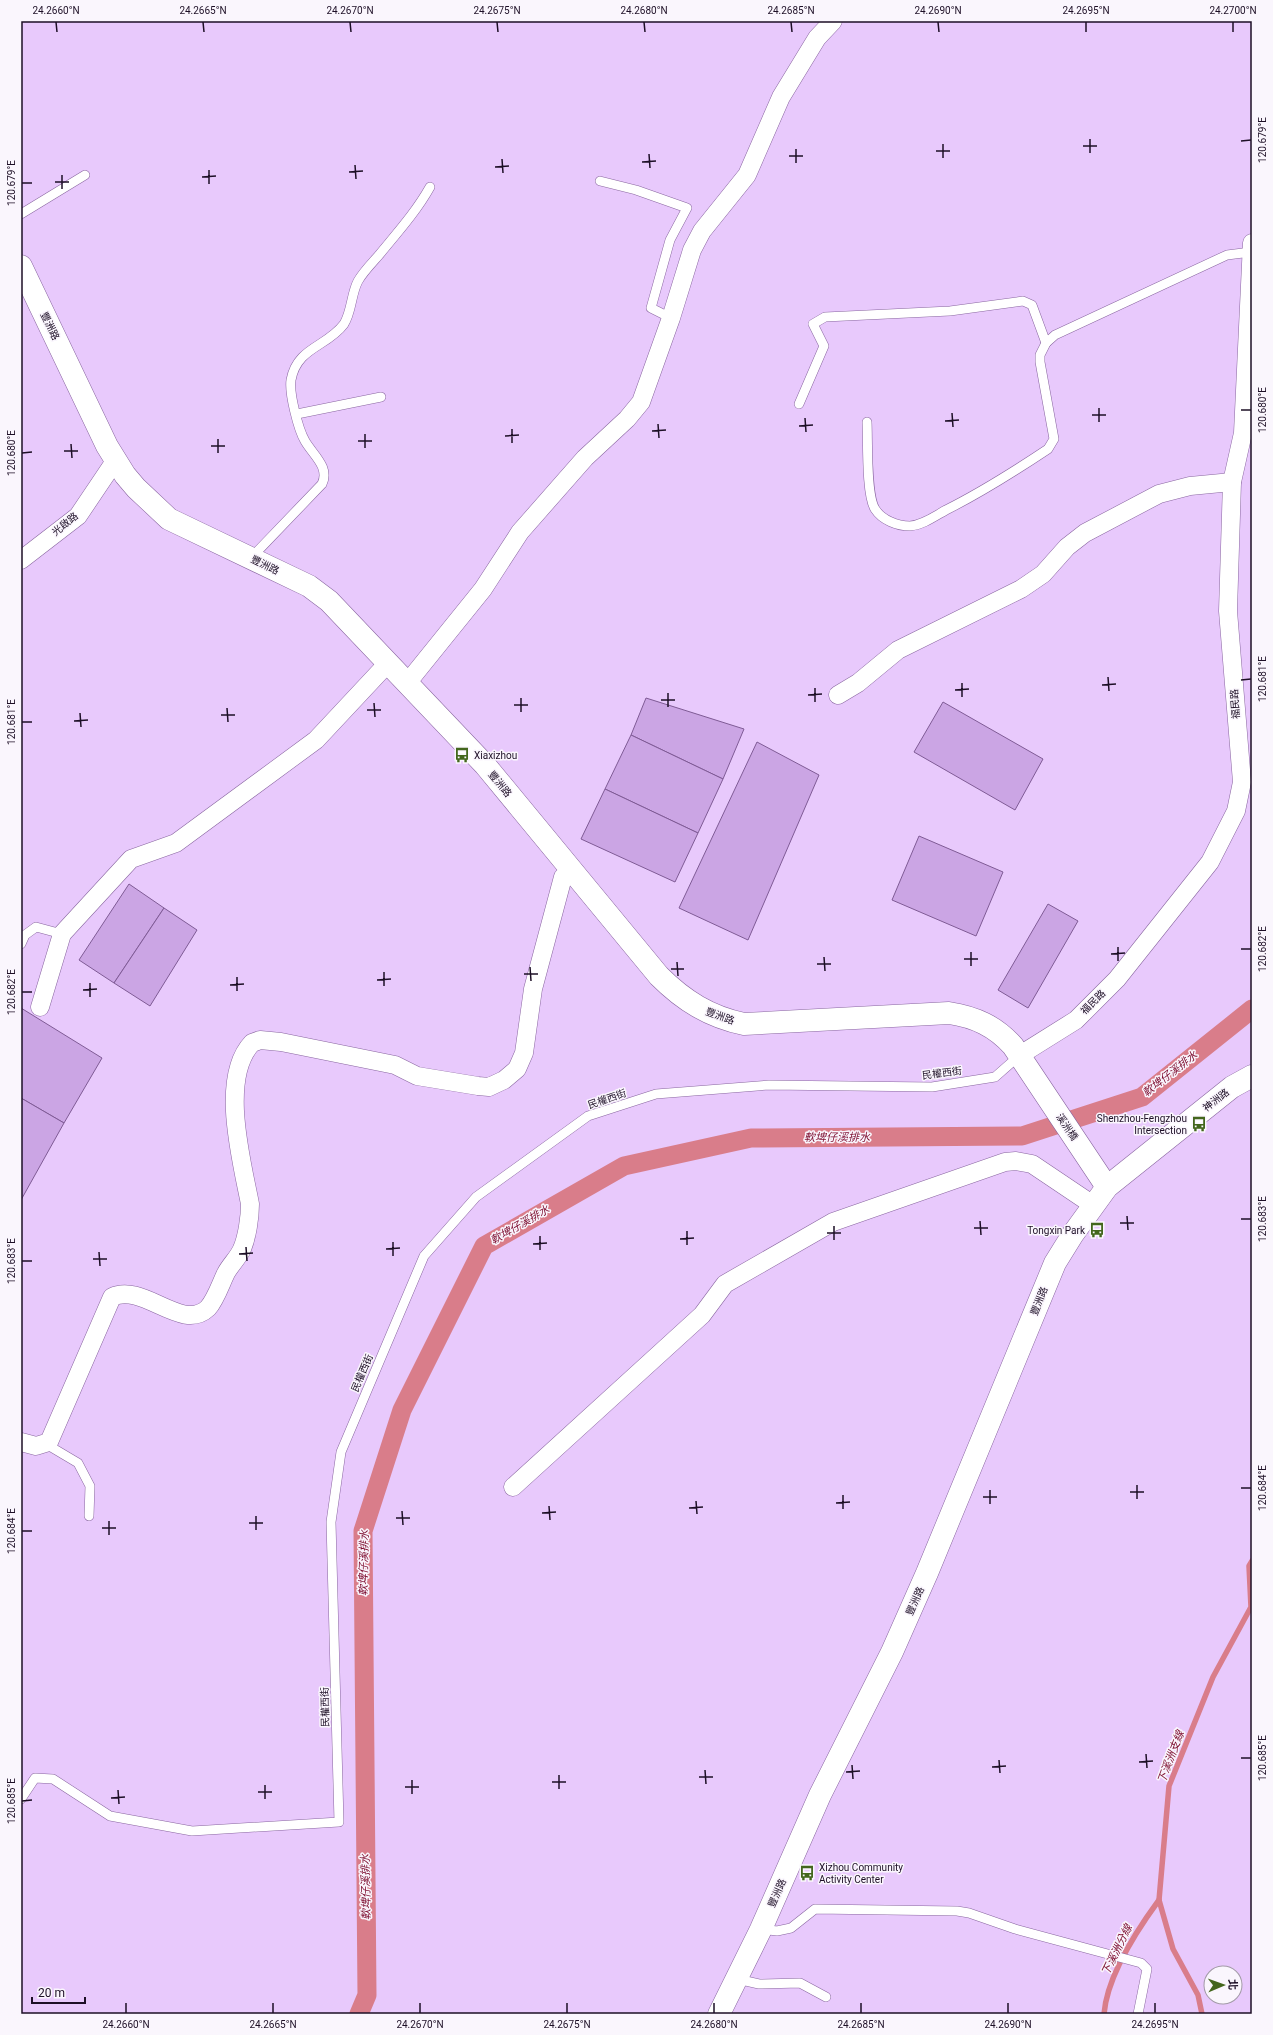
<svg xmlns="http://www.w3.org/2000/svg" width="1273" height="2035" font-family="Roboto,'Noto Sans TC',sans-serif">
	<style>
		.lines { fill: none; stroke-linecap: round; stroke-linejoin: round }
		.stream { stroke: #d97d8a; stroke-width: 5.5 }
		.canal { stroke: #d97d8a; stroke-width: 19 }
		.building { fill: #cba5e4; stroke: #7f5b95 }
		.lane-casing { stroke: #8966a0; stroke-width: 10 }
		.street-casing { stroke: #8966a0; stroke-width: 19 }
		.secondary-casing { stroke: #8966a0; stroke-width: 23 }
		.lane { stroke: #fff; stroke-width: 9 }
		.street { stroke: #fff; stroke-width: 18 }
		.secondary { stroke: #fff; stroke-width: 22 }
		.ticks { fill: none; stroke: #1d0f26; stroke-width: 1.5 }
		.labels { text-anchor: middle; dominant-baseline: central; stroke-width: 3; stroke-linejoin: round; paint-order: stroke }
		.street-label { font-size: 10px; fill: #1d0f26; stroke: #faf6fd }
		.poi-label { font-size: 10px; fill: #1d0f26; stroke: #faf6fd; text-anchor: start }
		.water-label { font-size: 11px; font-style: italic; fill: #7d0d2f; stroke: #faf6fd }
		.neatline { fill: none; stroke: #1d0f26; stroke-width: 1.5 }
		.ticks-label { font-size: 10px; text-anchor: middle; fill: #1d0f26 }
	</style>
	<rect width="100%" height="100%" fill="#e8c9fc"/>
	<g class="lines">
		<g class="stream">
			<path d="M1104,2014c3,-37 33,-84 55,-114"/>
			<path d="M1202,2014l-4,-19 -25,-46 -14,-49 10,-114 44,-109 38,-70 -2,-41 3,-5"/>
		</g>
		<path class="canal" d="M359,2014l8,-19 -4,-464 39,-121 82,-164 140,-80 127,-28 271,-2 120,-39 110,-88"/>
	</g>
	<g class="building">
		<path d="M646,698l98,31 -21,50 -92,-44z"/>
		<path d="M943,702l100,57 -28,51 -101,-58z"/>
		<path d="M631,735l92,44 -25,54 -93,-44z"/>
		<path d="M757,742l62,33 -71,165 -69,-32z"/>
		<path d="M605,789l93,44 -23,49 -94,-43z"/>
		<path d="M919,836l84,36 -27,64 -84,-36z"/>
		<path d="M129,884l35,24 -50,75 -35,-23z"/>
		<path d="M1048,904l30,17 -50,87 -30,-18z"/>
		<path d="M164,908l33,22 -47,76 -36,-23z"/>
		<path d="M21,1008l81,50 -38,65 -43,-25z"/>
		<path d="M21,1098l43,25 -43,77z"/>
	</g>
	<g class="lines">
		<g class="lane-casing">
			<g id="lane">
				<path d="M600,181l36,9 51,18 -17,32 -19,68 20,10"/>
				<path d="M21,214l64,-39"/>
				<path d="M799,404l25,-58 -11,-22 12,-7 125,-6 73,-10 9,4 14,38 9,-8 172,-80 24,-3"/>
				<path d="M297,414l84,-17"/>
				<path d="M867,422c1,19 -1,73 8,87 7,11 22,17 35,17 13,-1 25,-10 36,-16 36,-18 69,-39 102,-61l6,-10 -14,-77v-7l6,-12"/>
				<path d="M251,558l71,-74c8,-17 -9,-29 -17,-43 -7,-12 -16,-48 -14,-61 6,-33 36,-33 53,-56 8,-13 7,-30 14,-43 5,-9 14,-18 21,-26 18,-22 37,-43 51,-68"/>
				<path d="M21,944l4,-9 11,-8 26,7"/>
				<path d="M46,1444l32,19 12,23 -1,30"/>
				<path d="M21,1799l14,-21 18,1 57,37 82,15 147,-9 -8,-300 10,-70 83,-196 52,-59 112,-81 68,-22 113,-9 163,2 63,-10 25,-22"/>
				<path d="M761,1929l16,2 14,-3 24,-19 142,2 12,2 46,16 126,34 6,6 -9,45"/>
				<path d="M737,1979l22,5 41,-1 26,14"/>
			</g>
		</g>
		<g class="street-casing">
			<g id="street">
				<path d="M21,560l57,-44 37,-55"/>
				<path d="M408,682l75,-93 37,-57 65,-74 42,-39 14,-17 30,-84 21,-68 10,-19 45,-56 34,-78 36,-59 16,-17"/>
				<path d="M838,695l20,-12 40,-33 123,-61 22,-15 24,-27 18,-14 74,-39 31,-8 42,-4"/>
				<path d="M40,1007l22,-73 69,-75 45,-16 140,-103 72,-77"/>
				<path d="M1020,1055l56,-35 41,-41 93,-117 26,-51 6,-29 -14,-171 4,-129 11,-49 9,-190"/>
				<path d="M21,1442l15,4 13,-4 63,-145c31,-15 70,36 96,11 8,-9 13,-25 18,-35 5,-9 12,-15 16,-24 5,-12 8,-31 8,-45 -8,-42 -31,-126 2,-161l8,-3 21,2 114,23 22,11 61,10 11,1 15,-7 13,-11 7,-16 9,-64 30,-112 8,-6"/>
				<path d="M513,1487l189,-172 23,-31 108,-62 172,-60 11,-1 16,3 61,41"/>
			</g>
		</g>
		<g class="secondary-casing">
			<g id="secondary">
				<path d="M21,266l86,180 18,29 11,13 33,31 140,67 20,15 156,164 174,211c25,25 51,41 85,48l205,-11c26,4 46,13 64,33l94,141"/>
				<path d="M719,2014l42,-85 59,-134 72,-143 35,-79 128,-310 18,-29 34,-47 125,-100 20,-11"/>
			</g>
		</g>
		<use href="#lane" class="lane"/>
		<use href="#street" class="street"/>
		<use href="#secondary" class="secondary"/>
	</g>
	<path class="ticks" d="M56,22l1,10M203,22l1,10M350,22l1,10M497,22l1,10M644,22l1,10M791,22l1,10M938,22l1,10M1086,22v10M1233,22v10M1090,139v14M1241,141l10,-1M943,144v14M1083,146h14M796,149v14M936,151h14M649,154l1,14M789,156h14M502,159l1,14M642,162l14,-1M355,165l1,14M495,167l14,-1M209,170v14M349,172l14,-1M62,175v14M202,177l14,-1M55,182h14M22,183h10M1099,408v14M1241,410h10M952,413l1,14M1092,415h14M805,418l1,14M945,421l14,-1M658,424l1,14M799,426l14,-1M512,429v14M652,431l14,-1M365,434v14M505,436l14,-1M218,439v14M358,441h14M71,444l1,14M211,446h14M64,451h14M22,453l10,-1M1108,677l1,14M1241,680l10,-1M962,683v14M1102,685l14,-1M815,688v14M955,690l14,-1M668,693v14M808,695l14,-1M521,698v14M661,700h14M374,703l1,14M514,705h14M227,708l1,14M367,710h14M80,713l1,14M221,715h14M74,721l14,-1M22,722h10M1118,947v14M1241,949h10M971,952v14M1111,954l14,-1M824,957l1,14M964,959h14M677,962l1,14M817,964h14M530,967l1,14M671,969h13M384,972v14M524,974h14M237,977v14M377,980l14,-1M90,983v14M230,985l14,-1M83,990l14,-1M22,992h10M1127,1216l1,14M1241,1219h10M980,1221l1,14M1120,1223h14M834,1226v14M974,1228h14M687,1231v14M827,1233h14M540,1236v14M680,1239l14,-1M393,1242v14M533,1244l14,-1M246,1247l1,14M386,1249l14,-1M99,1252l1,14M239,1254l14,-1M93,1259h14M22,1261h10M1137,1485v14M1241,1488h10M990,1490v14M1130,1492h14M843,1495v14M983,1497h14M696,1501l1,13M836,1503l14,-1M549,1506l1,14M689,1508l14,-1M402,1511l1,14M542,1513l14,-1M256,1516v14M396,1518h14M109,1521v14M249,1523h14M102,1528h14M22,1531h10M1146,1754l1,14M1241,1758h10M999,1760l1,13M1139,1762l14,-1M852,1765l1,14M992,1767l14,-1M705,1770l1,14M846,1772l14,-1M559,1775v14M699,1777h14M412,1780v14M552,1782h14M265,1785v14M405,1787h14M118,1790l1,14M258,1792h14M111,1798l14,-1M22,1801l10,-1M126,2003v10M273,2003v10M420,2003v10M567,2003v10M714,2003v10M861,2003v10M1008,2003v10M1155,2003v10"/>
	<defs>
		<g id="bus-bare" transform="scale(1.2)"><path d="M-5-6H5V4H4V6H2V4H-2V6H-4V4H-5ZM-3.5-4V0h7V-4ZM-3.5 1.2v1.5H-2V1.2ZM2 1.2v1.5H3.5V1.2Z" fill="#43661d" stroke="#faf6fd" stroke-width="2.5" paint-order="stroke"/></g>
	</defs>
	<g fill-rule="evenodd">
		<use href="#bus-bare" x="462" y="755"/>
		<use href="#bus-bare" x="1199" y="1124"/>
		<use href="#bus-bare" x="1097" y="1230"/>
		<use href="#bus-bare" x="807" y="1873"/>
	</g>
	<g class="labels">
		<g class="street-label">
			<text transform="translate(50 326) rotate(64)">豐洲路</text>
			<text transform="translate(65 524) rotate(-39)">光啟路</text>
			<text transform="translate(265 565) rotate(26)">豐洲路</text>
			<text transform="translate(1235 704) rotate(-94)">福民路</text>
			<text transform="translate(500 784) rotate(51)">豐洲路</text>
			<text transform="translate(1093 1002) rotate(-45)">福民路</text>
			<text transform="translate(720 1016) rotate(20)">豐洲路</text>
			<text transform="translate(942 1073) rotate(-7)">民權西街</text>
			<text transform="translate(607 1099) rotate(-19)">民權西街</text>
			<text transform="translate(1216 1100) rotate(-38)">神洲路</text>
			<text transform="translate(1067 1127) rotate(56)">溪洲橋</text>
			<text transform="translate(1039 1301) rotate(-68)">豐洲路</text>
			<text transform="translate(362 1373) rotate(-67)">民權西街</text>
			<text transform="translate(915 1601) rotate(-66)">豐洲路</text>
			<text transform="translate(325 1707) rotate(-91)">民權西街</text>
			<text transform="translate(777 1893) rotate(-66)">豐洲路</text>
		</g>
		<g class="poi-label">
			<text x="474" y="755">Xiaxizhou</text>
			<text x="1187" y="1118" text-anchor="end">Shenzhou-Fengzhou<tspan x="1187" dy="12">Intersection</tspan></text>
			<text x="1085" y="1230" text-anchor="end">Tongxin Park</text>
			<text x="819" y="1867">Xizhou Community<tspan x="819" dy="12">Activity Center</tspan></text>
		</g>
		<g class="water-label">
			<text transform="translate(1170 1074) rotate(-38)">軟埤仔溪排水</text>
			<text x="837" y="1137">軟埤仔溪排水</text>
			<text transform="translate(520 1225) rotate(-30)">軟埤仔溪排水</text>
			<text transform="translate(364 1563) rotate(-89)">軟埤仔溪排水</text>
			<text transform="translate(1171 1757) rotate(-69)">下溪洲支線</text>
			<text transform="translate(366 1887) rotate(-91)">軟埤仔溪排水</text>
			<text transform="translate(1117 1950) rotate(-64)">下溪洲分線</text>
		</g>
	</g>
	<rect width="1273" height="2035" fill="none" stroke="#faf6fd" stroke-width="44"/>
	<g transform="translate(1223 1985) rotate(88)"><circle r="19" fill="#faf6fd" stroke="#a29aa7"/>
	<path d="M0-3L7 15L0 10L-7 15Z" fill="#43661d"/>
	<text y="-6" font-size="11" font-weight="bold" text-anchor="middle" fill="#1d0f26">北</text>
	</g>
	<path d="M32 1997v6h53v-6" fill="none" stroke="#1d0f26" stroke-width="2"/>
	<text x="38" y="1997" font-size="12" fill="#1d0f26" stroke="#faf6fd" stroke-width="3" paint-order="stroke">20 m</text>
	<rect x="22" y="22" width="1229" height="1991" class="neatline"/>
	<g class="ticks-label">
		<text x="56" y="14">24.2660°N</text>
		<text x="203" y="14">24.2665°N</text>
		<text x="350" y="14">24.2670°N</text>
		<text x="497" y="14">24.2675°N</text>
		<text x="644" y="14">24.2680°N</text>
		<text x="791" y="14">24.2685°N</text>
		<text x="938" y="14">24.2690°N</text>
		<text x="1086" y="14">24.2695°N</text>
		<text x="1233" y="14">24.2700°N</text>
		<text transform="translate(1262 140) rotate(-90)" y="4">120.679°E</text>
		<text transform="translate(11 183) rotate(-90)" y="4">120.679°E</text>
		<text transform="translate(1262 410) rotate(-90)" y="4">120.680°E</text>
		<text transform="translate(11 453) rotate(-90)" y="4">120.680°E</text>
		<text transform="translate(1262 679) rotate(-90)" y="4">120.681°E</text>
		<text transform="translate(11 722) rotate(-90)" y="4">120.681°E</text>
		<text transform="translate(1262 949) rotate(-90)" y="4">120.682°E</text>
		<text transform="translate(11 992) rotate(-90)" y="4">120.682°E</text>
		<text transform="translate(1262 1219) rotate(-90)" y="4">120.683°E</text>
		<text transform="translate(11 1261) rotate(-90)" y="4">120.683°E</text>
		<text transform="translate(1262 1488) rotate(-90)" y="4">120.684°E</text>
		<text transform="translate(11 1531) rotate(-90)" y="4">120.684°E</text>
		<text transform="translate(1262 1758) rotate(-90)" y="4">120.685°E</text>
		<text transform="translate(11 1801) rotate(-90)" y="4">120.685°E</text>
		<text x="126" y="2028">24.2660°N</text>
		<text x="273" y="2028">24.2665°N</text>
		<text x="420" y="2028">24.2670°N</text>
		<text x="567" y="2028">24.2675°N</text>
		<text x="714" y="2028">24.2680°N</text>
		<text x="861" y="2028">24.2685°N</text>
		<text x="1008" y="2028">24.2690°N</text>
		<text x="1155" y="2028">24.2695°N</text>
	</g>
</svg>
